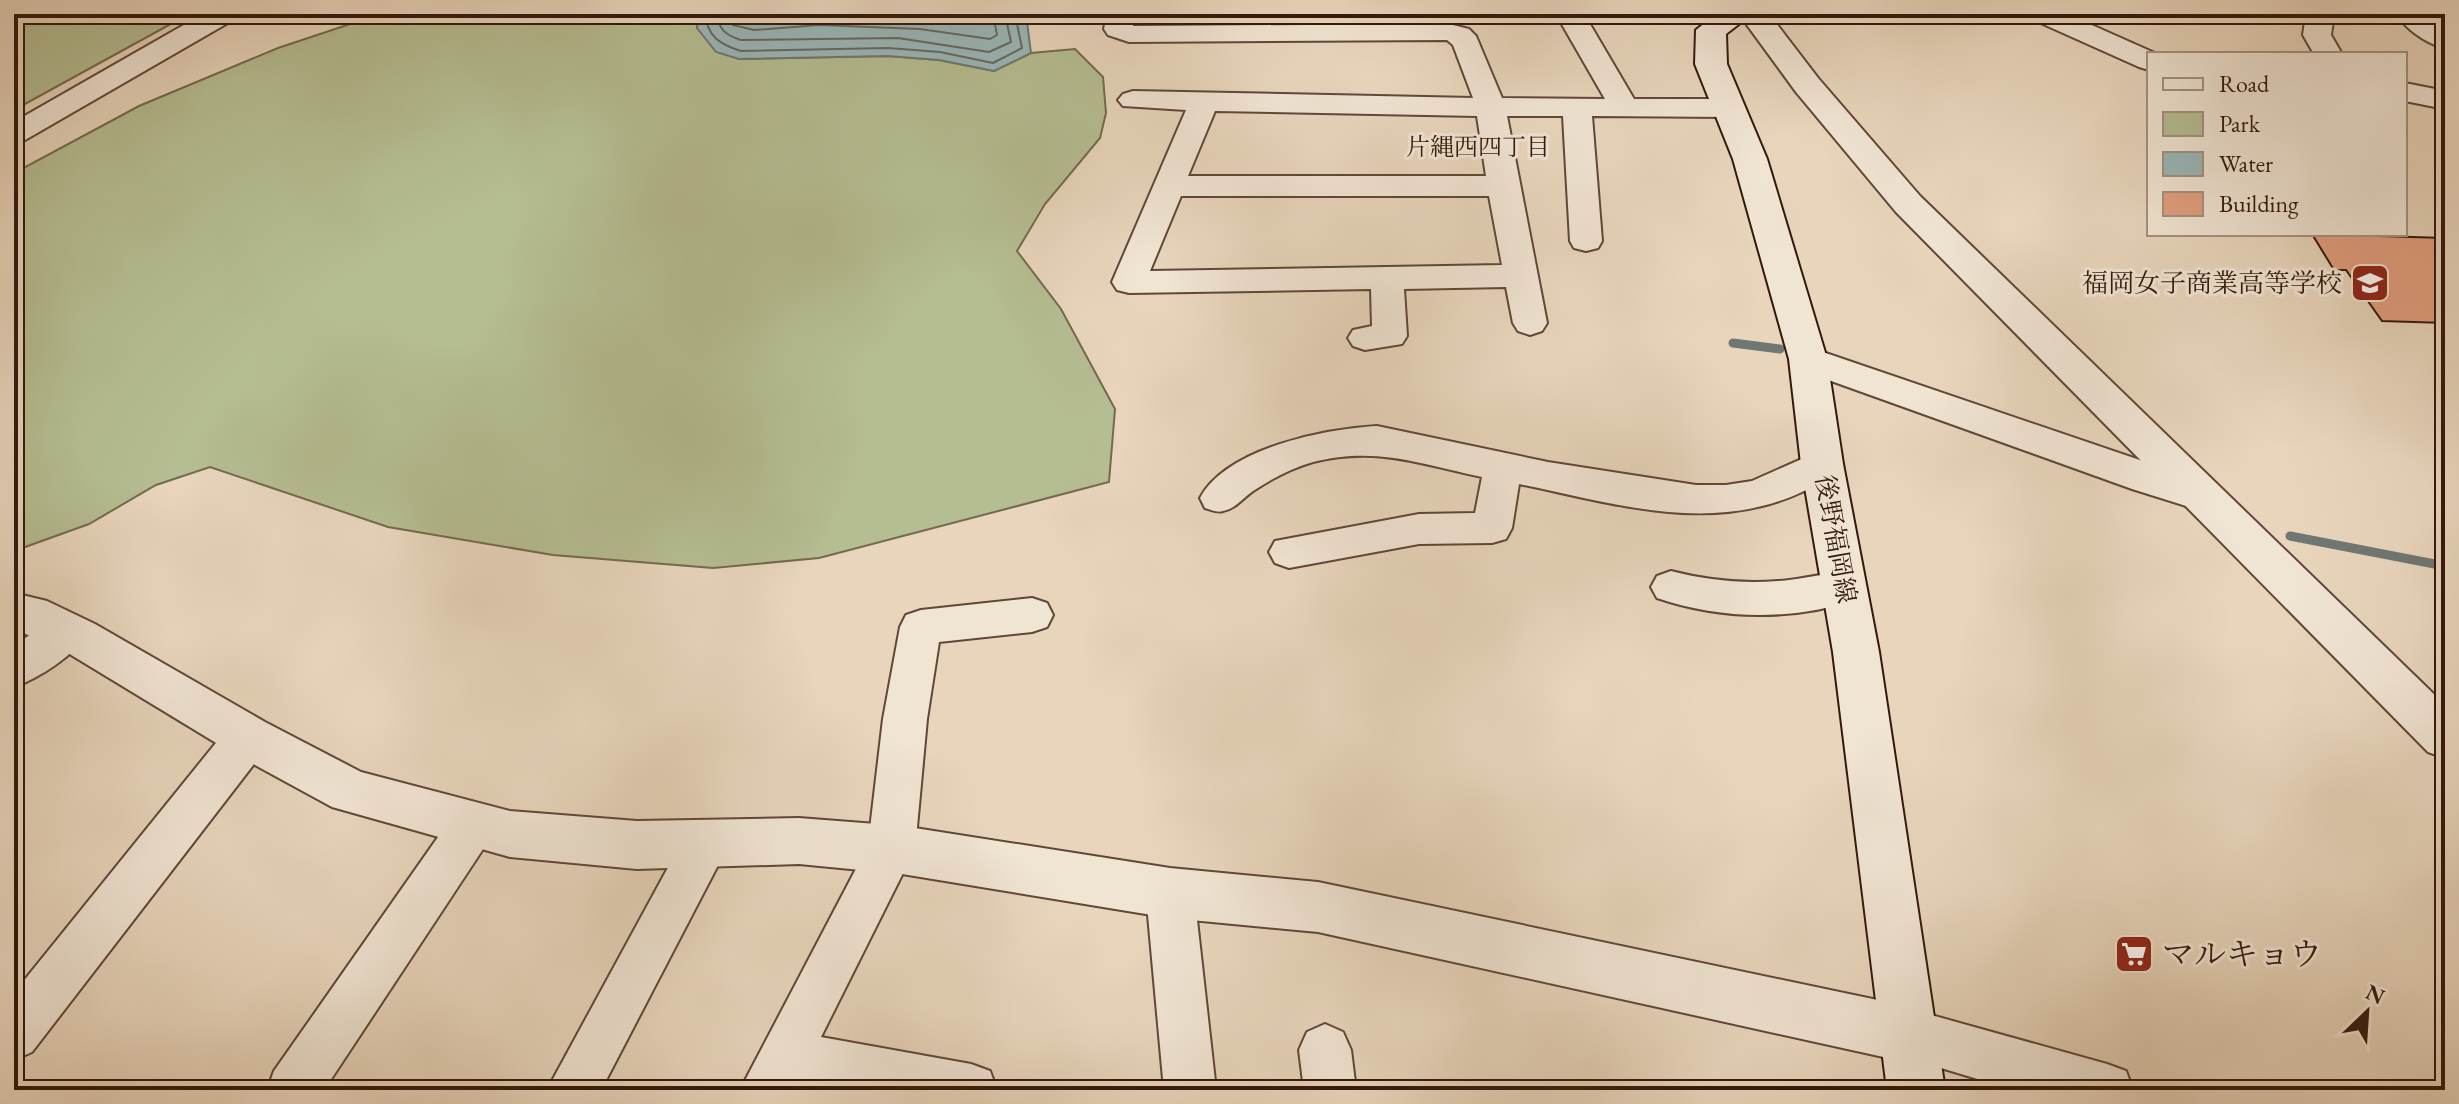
<svg xmlns="http://www.w3.org/2000/svg" width="2459" height="1104" font-family="'EB Garamond','Noto Serif JP',serif">
	<style>
		.green { fill: #b5bd92; stroke: #746a4f; stroke-width: 2 }
		.water { fill: #99b7b8; stroke: #707773; stroke-width: 2 }
		.lines { fill: none; stroke-linecap: round; stroke-linejoin: round }
		.shore { stroke: #666862; stroke-width: 2 }
		.stream { stroke: #707773; stroke-width: 9 }
		.building { fill: #e29e7e; stroke: #33180c; stroke-width: 2 }
		.minor-casing { stroke: #604738; stroke-width: 4 }
		.tertiary-casing { stroke: #604738; stroke-width: 4 }
		.secondary-casing { stroke: #33180c; stroke-width: 4 }
		.minor { fill: #f0e4d3; fill-rule: evenodd }
		.tertiary { fill: #f0e4d3; fill-rule: evenodd }
		.secondary { fill: #f0e4d3; fill-rule: evenodd }
		.labels { text-anchor: middle; dominant-baseline: central; stroke-width: 6; stroke-linejoin: round; paint-order: stroke }
		.far-neighbourhood-label { font-size: 24px; fill: #33180c; stroke: #f0e4d3 }
		.poi-label { font-size: 26px; fill: #33180c; stroke: #f0e4d3; text-anchor: end }
		.street-label { font-size: 26px; fill: #33180c; stroke: #f0e4d3 }
		.near-poi-label { font-size: 32px; fill: #33180c; stroke: #f0e4d3; text-anchor: start }
	</style>
	<rect width="100%" height="100%" fill="#e8d5bc"/>
	<filter id="stains"><feTurbulence type="fractalNoise" baseFrequency=".0025" numOctaves="4"/><feColorMatrix values="0 0 0 0 .2 0 0 0 0 .09 0 0 0 0 .02 0 0 0 .5 -.17"/></filter>
	<radialGradient id="worn" r=".72"><stop offset=".6" stop-color="#630" stop-opacity="0"/><stop offset="1" stop-color="#630" stop-opacity=".3"/></radialGradient>
	<g class="green">
		<path d="M14,14h175l-175,96z"/>
		<path d="M380,14h319l-2,14 42,31 149,-3 51,4 55,11 37,-18 44,-4 28,28 3,36 -6,25 -55,66 -28,47 44,58 54,100 -6,73 -290,76 -106,10 -160,-13 -165,-28 -178,-60 -54,18 -67,39 -75,27v-378l125,-67 139,-58z"/>
	</g>
	<path class="water" d="M699,14h321l7,8 4,31 -37,18 -55,-11 -51,-4 -149,3 -23,-7 -19,-24z"/>
	<g class="lines">
		<g class="shore">
			<path d="M706,14c0,22 15,31 35,37l147,-3 52,4 53,11 29,-15 -7,-34"/>
			<path d="M716,14c4,16 9,21 25,26l157,-2 91,14 22,-10 -6,-28"/>
			<path d="M728,14l5,11 21,5 65,-5 101,4 70,10 7,-4 -4,-21"/>
		</g>
		<g class="stream">
			<path d="M1733,343l47,6"/>
			<path d="M2290,536l155,30"/>
		</g>
	</g>
	<path class="building" d="M2312,234l133,4v85l-63,-2 -36,-51h-12z"/>
	<g class="lines">
		<g class="minor-casing">
			<g id="minor">
				<path d="M203,14h34l-4,6 -208,120 -11,3v-21z"/>
				<path d="M1107,14h28l-2,12 316,-2 20,5 7,7 26,62 103,1 -49,-85h28l50,85h96l10,3 5,6 -5,6 -10,3 -138,-1 10,125 -4,7 -12,3 -12,-3 -4,-7 -7,-125h-56l40,207 -5,8 -12,4 -12,-4 -5,-8 -7,-36 -102,2 3,47 -5,8 -37,6 -12,-4 -5,-8 5,-8 19,-4 -1,-37 -242,4 -12,-3 -5,-8 74,-172 -63,-4 -5,-6 5,-6 10,-3 340,7 -20,-53 -6,-5 -318,2 -21,-7 -4,-6zM1215,111l262,5 9,60h-298zM1181,196h308l13,69 -352,6z"/>
				<path d="M2030,14h37l90,40h-8v16l-10,-3 -105,-47z"/>
				<path d="M2306,14h28l-3,21 11,19h-28l-11,-19z"/>
				<path d="M2405,14h20l20,14v20c-15,-3 -34,-15 -44,-28z"/>
				<path d="M2405,83l40,8v18l-40,-8z"/>
				<path d="M1808,347l408,139 5,10 -5,10 -14,5 -70,-22 -337,-121 -5,-9 5,-9z"/>
				<path d="M1377,426l171,36 148,23h30l26,-4 70,-31 13,4 6,10c-8,15 -24,21 -39,28 -92,43 -189,11 -283,-8l-7,44 -6,11 -14,4 -73,1 -130,24 -14,-5 -6,-11 6,-11 144,-27 56,-1 7,-36c-62,-13 -105,-31 -169,-15 -21,6 -42,17 -60,29 -10,7 -18,18 -30,20 -6,2 -11,-1 -18,-3l-5,-10c27,-50 124,-69 177,-72z"/>
				<path d="M1671,571c35,9 70,13 107,10 26,-1 55,-13 80,-4l6,11 -6,11c-65,22 -136,21 -201,-1l-6,-11 6,-11z"/>
				<path d="M1032,598l15,5 6,12 -6,12 -15,5 -93,10 -12,77 -12,130 -94,188 150,27 19,7 7,19h-169l-31,-6 -3,6h-54l128,-244 15,-127 17,-92 6,-12 15,-5z"/>
				<path d="M67,614l15,5 6,12c-12,24 -49,47 -74,56v-41l38,-27z"/>
				<path d="M248,718l16,5 6,14 -6,14 -232,301 -18,8v-67l218,-270z"/>
				<path d="M473,804l16,6 7,15 -7,15 -165,250h-57l7,-19 183,-261z"/>
				<path d="M706,823l17,6 6,15 -128,246h-54l142,-261z"/>
				<path d="M1170,871l17,6 7,16 22,197h-52l-18,-197 7,-16z"/>
				<path d="M1906,1008l201,56 19,7 7,19h-119l-126,-38 -8,-18 8,-18z"/>
				<path d="M1325,1024l18,8 8,18 5,40h-52l-5,-40 8,-18z"/>
			</g>
		</g>
		<g class="tertiary-casing">
			<g id="tertiary">
				<path d="M1739,14h30l49,64 102,118 525,509v53l-17,-6 -532,-540 -100,-120z"/>
				<path d="M14,593l33,8 48,23 170,98 96,50 149,39 127,10 162,-3 103,8 268,42 148,14 588,124 20,8 8,20 -8,20 -20,8 -588,-130 -148,-14 -268,-44 -103,-10 -162,5 -127,-12 -178,-50 -101,-55 -168,-102 -49,-21z"/>
			</g>
		</g>
		<g class="secondary-casing">
			<path id="secondary" d="M1716,14h36l-26,20 1,30 40,95 60,200 16,105 36,188 66,438h-58l-54,-438 -32,-188 -12,-105 -56,-200 -38,-95 1,-34z"/>
		</g>
		<use href="#minor" class="minor"/>
		<use href="#tertiary" class="tertiary"/>
		<use href="#secondary" class="secondary"/>
	</g>
	<defs>
		<g id="school-square" transform="scale(2)"><rect x="-9" y="-9" width="18" height="18" rx="4" fill="#8f2418" stroke="#f0e4d3"/><path d="M0-5L7-2L0 1L-7-2ZM-4 1L0 2.5L4 1V4Q0 6-4 4Z" fill="#fff"/></g>
		<g id="supermarket-square" transform="scale(2)"><rect x="-9" y="-9" width="18" height="18" rx="4" fill="#8f2418" stroke="#f0e4d3"/><path d="M-6-5.5h2.5l.6 2H6L4.5 2H-2.5L-4.4-4H-6ZM-1.5 3.2a1.3 1.3 0 1 0 .1 0ZM3 3.2a1.3 1.3 0 1 0 .1 0Z" fill="#fff"/></g>
	</defs>
	<g fill-rule="evenodd">
		<use href="#school-square" x="2370" y="283"/>
		<use href="#supermarket-square" x="2134" y="954"/>
	</g>
	<g class="labels">
		<g class="far-neighbourhood-label">
			<text x="1478" y="146">片縄西四丁目</text>
		</g>
		<g class="poi-label">
			<text x="2342" y="283">福岡女子商業高等学校</text>
		</g>
		<g class="street-label">
			<text transform="translate(1836 539) rotate(80)">後野福岡線</text>
		</g>
		<g class="near-poi-label">
			<text x="2162" y="954">マルキョウ</text>
		</g>
	</g>
	<rect width="2459" height="1104" fill="none" stroke="#e8d5bc" stroke-width="48"/>
	<rect x="16" y="16" width="2427" height="1072" fill="none" stroke="#33180c" stroke-width="4"/>
	<rect x="24" y="24" width="2411" height="1056" fill="none" stroke="#33180c" stroke-width="2"/>
	<rect x="2147" y="52" width="260" height="184" fill="#f0e4d3" stroke="#a49283" stroke-width="2"/>
	<rect x="2163" y="78" width="40" height="12" fill="#f0e4d3" stroke="#a49283" stroke-width="2"/>
	<text x="2219" y="92" font-size="24" fill="#33180c">Road</text>
	<rect x="2163" y="112" width="40" height="24" fill="#b5bd92" stroke="#a49283" stroke-width="2"/>
	<text x="2219" y="132" font-size="24" fill="#33180c">Park</text>
	<rect x="2163" y="152" width="40" height="24" fill="#99b7b8" stroke="#a49283" stroke-width="2"/>
	<text x="2219" y="172" font-size="24" fill="#33180c">Water</text>
	<rect x="2163" y="192" width="40" height="24" fill="#e29e7e" stroke="#a49283" stroke-width="2"/>
	<text x="2219" y="212" font-size="24" fill="#33180c">Building</text>
	<g transform="translate(2367 1012) rotate(25)" stroke="#f0e4d3" stroke-width="6" paint-order="stroke">
	<path d="M0-6L14 30L0 20L-14 30Z" fill="#33180c"/>
	<text y="-12" font-size="22" font-weight="bold" text-anchor="middle" fill="#33180c">N</text>
	</g>
	<rect width="100%" height="100%" filter="url(#stains)"/>
	<rect width="100%" height="100%" fill="url(#worn)"/>
</svg>
